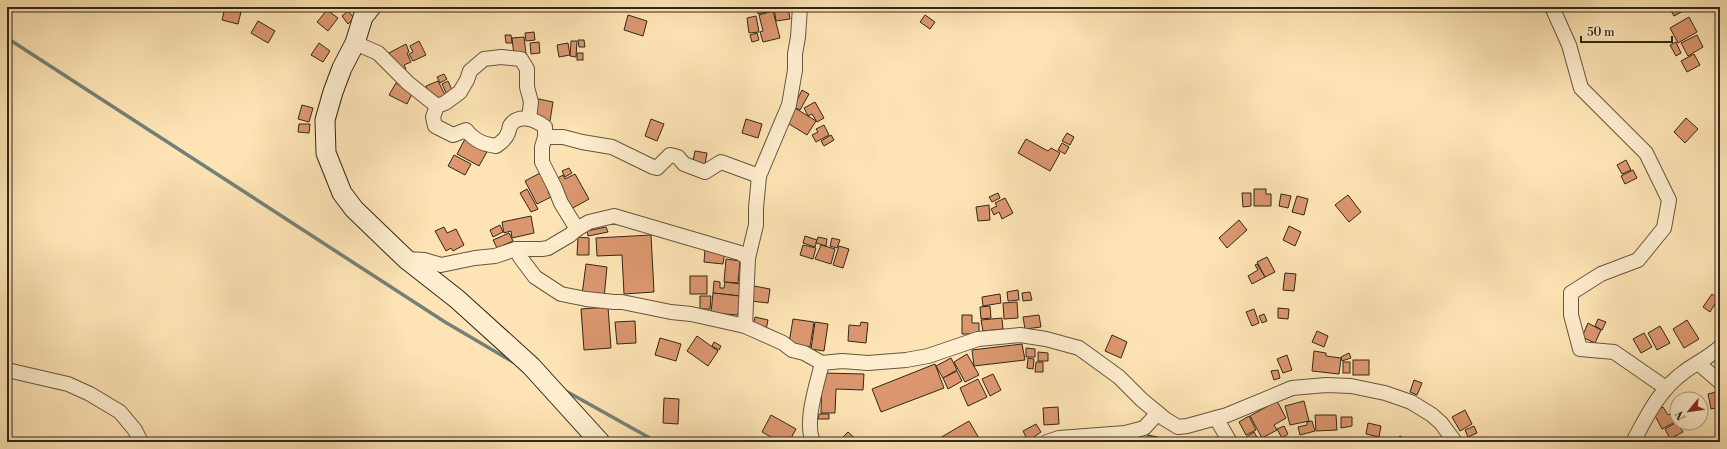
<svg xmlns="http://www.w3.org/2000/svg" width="1727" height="449" font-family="'Libre Bodoni',serif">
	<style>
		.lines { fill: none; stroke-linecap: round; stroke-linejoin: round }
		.stream { stroke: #748178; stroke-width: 3.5 }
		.building { fill: #dc976f; stroke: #30271a }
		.minor-casing { stroke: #645640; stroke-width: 16 }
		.secondary-casing { stroke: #30271a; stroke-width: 21 }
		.minor { stroke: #feedce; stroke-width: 14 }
		.secondary { stroke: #feedce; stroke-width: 19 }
	</style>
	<rect width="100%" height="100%" fill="#fee4b4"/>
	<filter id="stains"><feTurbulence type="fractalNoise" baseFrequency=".005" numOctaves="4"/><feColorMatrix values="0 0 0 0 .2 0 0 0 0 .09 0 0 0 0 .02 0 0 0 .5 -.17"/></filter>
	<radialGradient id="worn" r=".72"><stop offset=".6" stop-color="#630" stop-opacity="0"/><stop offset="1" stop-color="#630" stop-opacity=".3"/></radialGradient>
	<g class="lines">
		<g class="stream">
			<path d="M7,38l438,284 68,40"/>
			<path d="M564,390l93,52"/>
		</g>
	</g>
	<g class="building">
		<path d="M757,7h8l1,5 -8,2z"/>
		<path d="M774,7h14l2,12 -14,2z"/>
		<path d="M1669,7h17l1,2 -13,7z"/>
		<path d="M225,8l16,4 -3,12 -16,-4z"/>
		<path d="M327,10l11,8 -10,13 -11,-9z"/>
		<path d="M348,11l6,7 -6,6 -6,-8z"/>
		<path d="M773,11l7,27 -17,4 -3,-10 3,-1 -4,-16z"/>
		<path d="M628,15l19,6 -4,15 -19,-6z"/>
		<path d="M925,15l10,7 -5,7 -10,-7z"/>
		<path d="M756,16l3,16 -10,1 -2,-15z"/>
		<path d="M1689,17l8,15 -19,11 -8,-15z"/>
		<path d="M258,21l17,10 -7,12 -17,-10z"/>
		<path d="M534,32l1,8 -9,1 -1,-8z"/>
		<path d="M757,33l2,7 -7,2 -2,-7z"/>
		<path d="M505,35h6l1,8h-6z"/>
		<path d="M1697,35l6,12 -15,9 -7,-13z"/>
		<path d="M524,37l2,17 -12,2 -2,-18z"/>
		<path d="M578,40h6l1,7h-6z"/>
		<path d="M419,41l7,14 -13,6 -4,-7 4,-2 -3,-6z"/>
		<path d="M571,41h6l-1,16 -6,-1z"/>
		<path d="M539,42l1,11 -9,1 -1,-11z"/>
		<path d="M1676,42l5,11 -5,3 -6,-11z"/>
		<path d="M319,43l11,8 -7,11 -12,-7z"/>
		<path d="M568,43l2,12 -11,2 -2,-12z"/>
		<path d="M406,44l3,8 -2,1 4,9 -7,3 2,4 -7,3 -10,-19z"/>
		<rect x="577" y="53" width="6" height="7"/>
		<path d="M1694,54l6,11 -13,7 -6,-11z"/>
		<path d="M444,74l3,5 -7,4 -3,-6z"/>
		<path d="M438,81l7,14 -12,6 -7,-15z"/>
		<path d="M448,81l5,11 -6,3 -5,-11z"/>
		<path d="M396,83l17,9 -6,12 -18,-9z"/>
		<path d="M802,90l7,4 -9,16 -6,-3z"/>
		<path d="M534,98l19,4 -3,19 -19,-4z"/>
		<path d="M815,102l9,16 -7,4 -5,-8 -4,2 -4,-8z"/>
		<path d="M302,105l11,3 -4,14 -11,-3z"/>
		<path d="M795,108l21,13 -9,14 -21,-13z"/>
		<path d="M1686,118l12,11 -13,14 -11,-11z"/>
		<path d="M651,119l13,5 -7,17 -12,-5z"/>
		<path d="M746,119l16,5 -4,14 -16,-5z"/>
		<path d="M299,124h11l-1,9 -11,-1z"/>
		<path d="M824,125l5,10 -13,7 -4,-7 6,-3 -2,-3z"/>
		<path d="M1067,133l7,4 -4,8 -8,-4z"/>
		<path d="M831,135l3,5 -10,6 -3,-5z"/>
		<path d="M465,139l23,11 -9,16 -22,-12z"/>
		<path d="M1026,139l22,12 3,-3 9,5 -10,18 -32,-18z"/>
		<path d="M1062,143l7,4 -4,7 -7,-4z"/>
		<path d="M695,151l12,2 -3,16 -12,-3z"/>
		<path d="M454,155l17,9 -6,11 -17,-9z"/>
		<path d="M1626,160l5,10 -9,4 -5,-9z"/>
		<path d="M569,168l3,5 -7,4 -3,-6z"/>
		<path d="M1633,170l4,8 -12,6 -4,-8z"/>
		<path d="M542,172l9,18 -3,2 3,5 -14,7 -12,-23z"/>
		<path d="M575,174l14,25 -18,10 -17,-29 9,-5 2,4z"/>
		<path d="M527,189l11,20 -7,3 -11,-19z"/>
		<path d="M1254,189h12v5h5v12h-17z"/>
		<path d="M998,193l2,5 -8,4 -3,-5z"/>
		<path d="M1242,193h9v13l-8,1z"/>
		<path d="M1281,194l10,2 -3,12 -9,-2z"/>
		<path d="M1348,195l13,17 -12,10 -14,-17z"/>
		<path d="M1297,196l11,3 -4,16 -12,-3z"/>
		<path d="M1005,198l8,15 -11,6 -3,-7 -5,3 -3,-6 6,-3 -2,-3z"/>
		<path d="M989,205l1,15 -12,1 -2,-14z"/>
		<path d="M531,216l3,17 -22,5 -1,-7 -7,2 -2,-11z"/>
		<path d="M1239,220l8,10 -20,18 -8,-10z"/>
		<path d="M500,225l3,7 -10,5 -3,-7z"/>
		<path d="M1289,226l12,6 -6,14 -12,-6z"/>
		<path d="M444,227l3,6 9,-4 8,16 -11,6 -2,-3 -5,3 -11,-20z"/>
		<path d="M606,227l2,5 -20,4 -1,-5z"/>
		<path d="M509,233l4,8 -16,7 -4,-8z"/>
		<path d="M651,235l3,57 -30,2 -2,-39 -25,1 -1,-18z"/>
		<path d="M805,236l12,4 -2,7 -12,-4z"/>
		<path d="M578,237l11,1v17h-12z"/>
		<path d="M818,237l9,2 -1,7 -10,-3z"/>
		<path d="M832,238l8,2 -3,8 -7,-2z"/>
		<path d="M803,245l13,3 -3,11 -13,-4z"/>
		<path d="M821,245l14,4 -4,15 -16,-5z"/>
		<path d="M839,246l10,3 -6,19 -10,-3z"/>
		<path d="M705,249l20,2 -2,13 -19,-2z"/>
		<path d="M1267,257l8,15 -10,5 -8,-15z"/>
		<path d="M726,259l14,2 -2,22 -14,-1z"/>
		<path d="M586,264l21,3 -3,31 -22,-3z"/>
		<path d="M1257,264l8,13 -13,7 -4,-8 10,-6 -3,-5z"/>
		<path d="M1285,273l11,1 -2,17 -11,-1z"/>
		<rect x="690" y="276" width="17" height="18"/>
		<path d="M714,281l6,1v6h4l1,-6 16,2 -1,12 -27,-3z"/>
		<path d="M754,286l16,3 -2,14 -17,-2z"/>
		<path d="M1018,290l1,10 -11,1 -1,-9z"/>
		<path d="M1030,292l2,8 -9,1 -1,-8z"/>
		<path d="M713,293l27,3 -2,19 -27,-2z"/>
		<path d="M1000,294l1,9 -18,3 -1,-9z"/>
		<path d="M1712,294l6,5 -8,13 -7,-5z"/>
		<path d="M700,296h11l-1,13h-10z"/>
		<path d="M1017,302l1,16 -14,1 -1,-16z"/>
		<path d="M990,306l1,12 -10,1 -1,-12z"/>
		<path d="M608,307l3,41 -27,2 -3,-41z"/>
		<path d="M1278,308l11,1 -1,10 -10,-1z"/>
		<path d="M1254,309l5,14 -7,3 -6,-14z"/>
		<path d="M1264,314l3,7 -5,2 -3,-7z"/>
		<path d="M962,315h10v8h7v11h-17z"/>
		<path d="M1039,315l2,12 -16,2 -2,-12z"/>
		<path d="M755,317l13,3 -2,10 -13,-3z"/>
		<path d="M1002,318l1,11 -20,2 -2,-11z"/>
		<path d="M793,319l21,3 -4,25 -21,-4z"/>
		<path d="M1598,319l8,3 -4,8 -7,-4z"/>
		<path d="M1687,320l12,19 -15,9 -11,-19z"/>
		<path d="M635,321l1,22 -19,1 -2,-22z"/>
		<path d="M815,322l13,2 -4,27 -13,-2z"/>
		<path d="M861,322l7,1 -2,20 -18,-2 1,-16 11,1z"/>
		<path d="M1588,323l13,7 -6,13 -13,-6z"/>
		<path d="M1660,326l10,17 -13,7 -9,-17z"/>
		<path d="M1317,331l11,5 -4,11 -12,-5z"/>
		<path d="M1644,333l8,14 -11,6 -8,-14z"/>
		<path d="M1112,335l15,7 -6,16 -16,-7z"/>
		<path d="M697,336l21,15 -10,15 -21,-15z"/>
		<path d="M660,338l21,6 -5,17 -21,-6z"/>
		<path d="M714,342l7,4 -2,4 -7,-4z"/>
		<path d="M1022,344l3,16 -51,6 -2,-16z"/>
		<path d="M1026,348l9,1v8h-9z"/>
		<path d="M1314,351l12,2v3l15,2 -2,16 -27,-3z"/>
		<path d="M1038,352l10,1v8h-10z"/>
		<path d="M1349,353l2,5 -9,3 -1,-4z"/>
		<path d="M967,354l12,21 -14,7 -11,-20z"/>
		<path d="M1287,355l5,15 -9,3 -6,-14z"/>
		<path d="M951,358l6,12 -14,8 -7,-12z"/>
		<path d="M1028,358l6,1 -1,10 -6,-1z"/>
		<rect x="1353" y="360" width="16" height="15"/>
		<path d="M1036,362h7v10h-8z"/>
		<rect x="1343" y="362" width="7" height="11"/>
		<path d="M935,364l9,24 -63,24 -9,-23z"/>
		<path d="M1278,370l2,8 -6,2 -3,-9z"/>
		<path d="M957,371l5,10 -14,8 -5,-11z"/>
		<path d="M822,373l42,1 -1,16 -27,-1 -1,24h-14z"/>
		<path d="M993,374l8,16 -11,6 -8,-17z"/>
		<path d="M978,379l9,18 -19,9 -8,-18z"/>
		<path d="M1414,380l8,3 -5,12 -7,-3z"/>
		<path d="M1720,391v16l-9,2 -3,-15z"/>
		<path d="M664,398l15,1 -1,25 -15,-1z"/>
		<path d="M1277,401l9,17 -12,7 3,5 -15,8 -12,-22z"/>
		<path d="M1304,401l5,20 -19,4 -5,-19z"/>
		<path d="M1058,407l1,17 -15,1 -1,-17z"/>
		<path d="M1663,407l5,8 2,-1 5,8 -13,7 -9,-17z"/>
		<path d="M1465,410l7,14 -12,7 -8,-14z"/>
		<path d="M819,414h10v5h-11z"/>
		<path d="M771,415l25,14 -7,13h-9l-18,-10z"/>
		<path d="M1315,415h21l1,15 -21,1z"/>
		<path d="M1249,416l7,14 -10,5 -7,-13z"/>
		<path d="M1341,417h11v9l-11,2z"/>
		<path d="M969,421l11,19 -4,2h-43z"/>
		<path d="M1312,421l3,10 -15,4 -2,-8 9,-2v-3z"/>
		<path d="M1677,422l6,10 -13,7 -5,-10z"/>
		<path d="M1368,423l13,3 -2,11 -13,-3z"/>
		<path d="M1036,424l5,8 -13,9 -5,-10z"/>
		<path d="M1284,426l4,8 -6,4 -5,-9z"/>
		<path d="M1474,426l3,7 -9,4 -3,-7z"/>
		<path d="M848,432l11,10h-21z"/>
		<path d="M1254,432l4,7 -9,3 -3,-5z"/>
		<path d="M1148,435l18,4v3h-19z"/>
		<path d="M1400,436l9,6h-14z"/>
	</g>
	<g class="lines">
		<g class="minor-casing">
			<g id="minor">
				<path d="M1552,7l17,38 12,43 65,65 23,47 -5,28 -26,32 -37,14 -30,19v22l9,34 34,3 52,36"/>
				<path d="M355,43l23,10 30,30 29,23 -4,11 2,9 18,9 13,-5c9,11 17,14 30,16 4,-3 9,-6 11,-11 2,-3 2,-6 3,-9 8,-13 25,-7 35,1v10l-3,10v15l13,26 6,15 16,26"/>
				<path d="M437,106l8,-3 15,-11 7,-12 3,-9 14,-12 17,-2 20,2 6,10v18l4,15 -2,17"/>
				<path d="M545,137h18l19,5 30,5 41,20 4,1 13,-13 8,2 6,7 21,8 16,-10 38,14"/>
				<path d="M748,258l-8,-5 -126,-37 -25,6 -12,7 -7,6 -22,13 -6,1h-26l4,8 15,20 26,17 25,5 28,3h8l49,10 20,2 54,12 38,17 9,7 12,3 18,10"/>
				<path d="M406,259l18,1 17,5 34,-7 20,-2 21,-7"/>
				<path d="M745,326l3,-68 8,-33v-17l3,-32 30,-71 6,-35v-16l3,-17 2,-30"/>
				<path d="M1698,363l22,19"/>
				<path d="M7,370l61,14 22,10 30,18 15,18 6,12"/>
				<path d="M1216,418l14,24"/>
				<path d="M813,442c-9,-21 4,-57 9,-79l20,-2 26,2 38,-3 22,-4 50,-17 42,-4 26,4 33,9 40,29 23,23 23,19 13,8 9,-1 40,-11 65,-27 34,-3 25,1 34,7 26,9 21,13 9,8 14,19"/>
				<path d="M1047,442l12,-4 66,-5 19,-5 14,-15"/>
				<path d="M1633,442c14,-26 26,-52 51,-70 11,-9 25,-14 36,-25"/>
			</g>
		</g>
		<g class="secondary-casing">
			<path id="secondary" d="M371,7l-8,10 -8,26 -13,25 -9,24 -8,28 1,33 16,40 12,16 52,50 51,40 74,67 69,76"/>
		</g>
		<use href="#minor" class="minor"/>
		<use href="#secondary" class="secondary"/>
	</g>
	<rect width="1727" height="449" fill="none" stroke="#fee4b4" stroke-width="24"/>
	<rect x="8" y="8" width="1711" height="433" fill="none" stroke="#30271a" stroke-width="2"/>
	<rect x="12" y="12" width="1703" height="425" fill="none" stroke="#30271a"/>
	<g transform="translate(1689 411) rotate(241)"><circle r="19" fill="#feedce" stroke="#ac9e86"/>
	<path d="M0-3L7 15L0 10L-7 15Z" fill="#8f2418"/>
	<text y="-6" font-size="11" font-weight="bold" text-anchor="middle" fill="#30271a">N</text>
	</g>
	<path d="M1581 36v6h91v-6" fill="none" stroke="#30271a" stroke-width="2"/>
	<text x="1587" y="36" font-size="12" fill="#30271a" stroke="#feedce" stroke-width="3" paint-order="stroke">50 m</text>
	<rect width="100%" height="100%" filter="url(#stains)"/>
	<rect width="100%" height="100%" fill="url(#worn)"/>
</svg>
